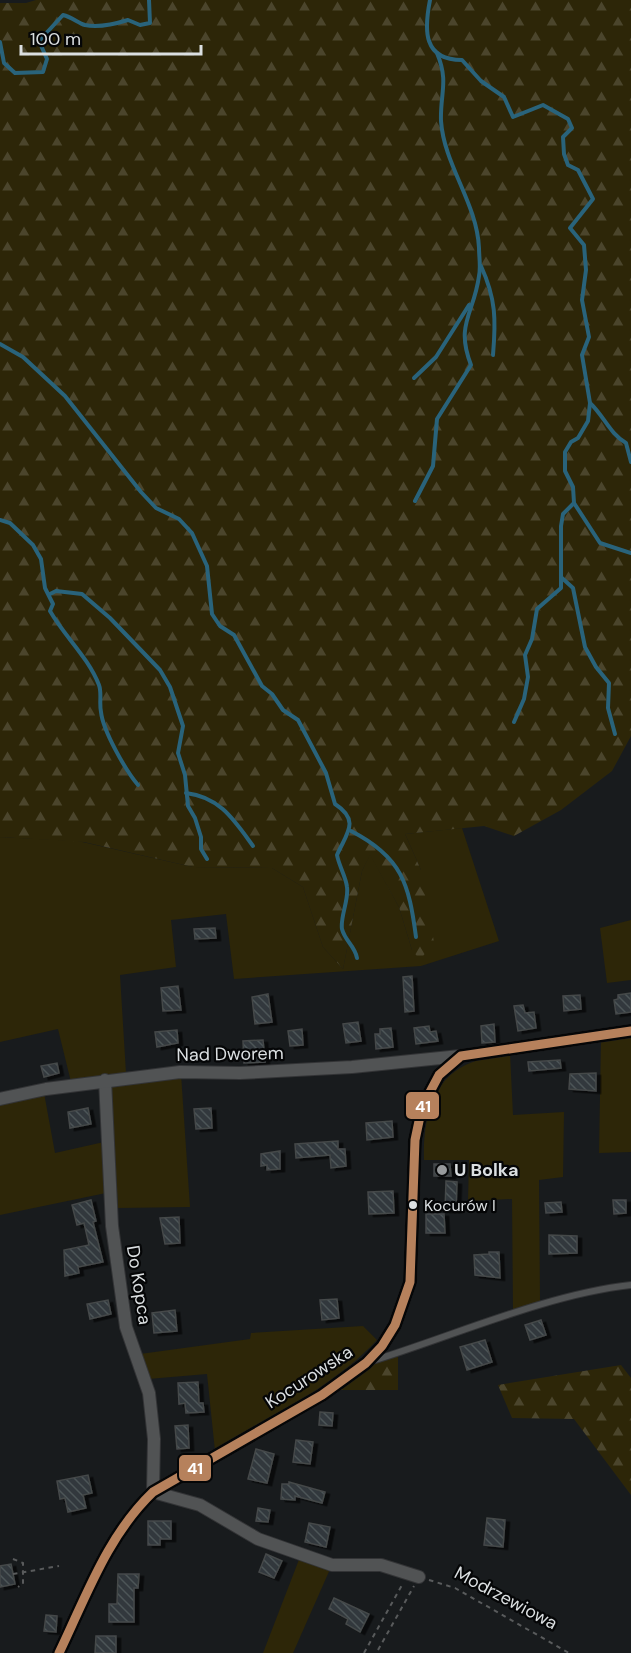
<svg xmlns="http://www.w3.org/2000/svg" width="631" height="1653" font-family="'DM Sans',sans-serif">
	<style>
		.green { fill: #2d2608 }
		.forest { fill: url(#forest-firs) }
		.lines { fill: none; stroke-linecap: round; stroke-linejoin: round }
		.stream { stroke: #29637b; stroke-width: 4 }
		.building { fill: url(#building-back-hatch); stroke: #454849; stroke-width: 1.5; filter: url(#shadow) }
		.service-casing { stroke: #333436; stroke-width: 8 }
		.minor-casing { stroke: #333436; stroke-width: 14 }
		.path { stroke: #595b5c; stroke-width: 2; stroke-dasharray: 4.5 4.5; stroke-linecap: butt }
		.service { stroke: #515354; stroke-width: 6 }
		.minor { stroke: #515354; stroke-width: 12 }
		.bus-1-casing { stroke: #050607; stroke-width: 14 }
		.bus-1 { stroke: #b6815c; stroke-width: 9 }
		.poi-dot { fill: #979a9c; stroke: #050607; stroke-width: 2 }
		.bus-dot { fill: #dbdfe1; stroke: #050607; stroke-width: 2 }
		.labels { text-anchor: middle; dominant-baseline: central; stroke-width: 4.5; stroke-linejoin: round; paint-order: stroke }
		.bus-label { font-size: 16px; fill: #dbdfe1; stroke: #050607; text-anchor: start }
		.street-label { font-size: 18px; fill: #dbdfe1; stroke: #050607 }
		.poi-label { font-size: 18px; font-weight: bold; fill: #dbdfe1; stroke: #050607; text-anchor: start }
		.line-badge { stroke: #050607; stroke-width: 2 }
		.badge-label { font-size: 16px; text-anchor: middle; font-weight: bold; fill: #fff }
	</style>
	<defs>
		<pattern id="forest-firs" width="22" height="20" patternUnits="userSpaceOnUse" patternTransform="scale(1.5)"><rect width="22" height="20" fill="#2d2608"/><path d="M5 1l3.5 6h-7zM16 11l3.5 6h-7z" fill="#4b452c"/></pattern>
		<pattern id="building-back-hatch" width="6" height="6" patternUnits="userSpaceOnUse" patternTransform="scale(1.5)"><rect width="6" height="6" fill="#30383c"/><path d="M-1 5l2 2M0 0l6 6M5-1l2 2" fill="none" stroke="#4d5458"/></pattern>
		<filter id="shadow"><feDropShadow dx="4.5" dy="2.5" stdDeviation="0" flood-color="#0009"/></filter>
	</defs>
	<rect width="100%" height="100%" fill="#181b1d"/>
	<g class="green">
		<path d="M462,828l37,113 -78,25 -187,13 -8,-65 -55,6 5,47 -56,8 6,98 -55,9 -13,-53 -58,13v-205l78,4 115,26 79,1 31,19 20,60 20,22 19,-98 8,-17 29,53 13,43 9,-80 -16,-36z"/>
		<path d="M631,920v60l-24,3 -7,-55z"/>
		<path d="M631,1035v117l-32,1 2,-114z"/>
		<path d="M510,1053l3,62 51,-3 -1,65 -24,3 1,122 -27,9 -1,-112 -44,2 1,-41h-45c-1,-33 5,-74 36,-92 14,-9 34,-11 50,-15z"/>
		<path d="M181,1074l9,133 -72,1 -7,-120 3,-4z"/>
		<path d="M44,1093l11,60 49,-11 2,51 -106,22v-113z"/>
		<path d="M363,1326l14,14c-46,49 -106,75 -162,111l-8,-77 -59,5 -8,-25 110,-15 1,-6z"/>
		<path d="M300,1557l31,10 -38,86h-30z"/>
	</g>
	<g class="forest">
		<path d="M36,0h595v736l-19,35 -51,39 -47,26 -30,-10 -79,8 16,36 13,72 -14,18 -8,-10 -13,-43 -29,-52 -8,16 -19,98 -20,-22 -20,-60 -31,-19 -79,-1 -109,-25 -84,-5v-834h26z"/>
		<path d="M398,1356v34h-63l37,-25z"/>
		<path d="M621,1365l10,13v117l-57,-76 -62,-1 -14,-33z"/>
	</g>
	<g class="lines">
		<g class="stream">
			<path d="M430,0c-6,30 -7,60 32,60l19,21 23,16 9,20 30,-12 25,14 4,9 -9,9 1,17 4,11 10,5 15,29 -23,29 14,17 2,25 -4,30 7,37 -7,18 8,48 -2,18 -10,17 -7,4 -6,10v19l8,16 1,16 -11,11 -2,12v62l-24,21 -5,30 -7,16 3,22 -4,22 -10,23"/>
			<path d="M0,42l4,21 11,10 28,-1 4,-13 -8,-18 24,-26c9,2 15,8 22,10 14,3 30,-1 43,-5l12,5 10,-2 -1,-23"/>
			<path d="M481,266c15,33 15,54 12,89"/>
			<path d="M0,344l23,13 42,39 76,96 15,16 23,11 13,14 15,33 5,48 8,12 14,9 28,51 10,8 11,16 15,10 28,53 9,31c26,17 11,30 2,51 2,11 9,22 10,32 2,13 -7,30 -5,42 3,12 13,17 15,29"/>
			<path d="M414,378l22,-21 33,-52"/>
			<path d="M590,403c14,13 20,31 36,40l5,19"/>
			<path d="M415,501l18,-35 4,-47 34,-54c-16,-41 3,-51 8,-89 2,-9 0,-19 0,-28 -2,-45 -35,-83 -38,-127 -1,-28 8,-39 -4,-68"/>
			<path d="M574,503l26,40 31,10"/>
			<path d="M0,520l10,3 23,22 8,14 4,29 8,16 -3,7c15,26 38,46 49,74 3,8 0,18 2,27 2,19 25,59 37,73"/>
			<path d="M562,578l11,10 12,59 11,20 13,16 -1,25 7,26"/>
			<path d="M50,594l6,-3 26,3 28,24 50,52 10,17 13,39 -5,27 7,22 3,31 7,12 6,19v12l6,10"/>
			<path d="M186,793c34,4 48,27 67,53"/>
			<path d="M351,831c51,26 58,53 65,106"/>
		</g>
	</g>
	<g class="building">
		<path d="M215,928l1,10 -21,1 -1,-10z"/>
		<path d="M412,976l2,35 -9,1 -2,-35z"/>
		<path d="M178,986l3,24 -18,1 -2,-23z"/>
		<path d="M631,993v19l-15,2 -2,-14 4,-1v-4z"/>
		<path d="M268,994l4,28 -17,2 -3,-27z"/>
		<path d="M580,995l1,14 -17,2 -1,-15z"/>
		<path d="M523,1005l2,8 9,-1 2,16 -18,3 -4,-25z"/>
		<path d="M358,1022l3,19 -15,2 -3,-19z"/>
		<path d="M494,1024l1,18 -13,1 -1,-17z"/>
		<path d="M429,1026l1,6 6,-1 2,10 -22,3 -2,-16z"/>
		<path d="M391,1028l2,19 -17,2 -1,-15h5v-5z"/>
		<path d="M302,1029l1,16 -13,1 -2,-15z"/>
		<path d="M177,1030l1,13 -21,4 -2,-15z"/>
		<path d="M263,1040l2,22 -21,1 -1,-22z"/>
		<path d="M560,1060l1,8 -32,3 -1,-9z"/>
		<path d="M57,1063l2,10 -15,4 -3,-11z"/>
		<path d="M596,1073v18l-27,-2 1,-15z"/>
		<path d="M88,1108l3,16 -21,4 -2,-16z"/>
		<path d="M211,1108l1,20 -16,1 -2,-20z"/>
		<path d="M392,1121l1,16 -26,3 -1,-17z"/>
		<path d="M338,1141v8h7l1,17 -15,2 -1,-13 -34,3 -1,-14z"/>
		<path d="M280,1151v18l-13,1v-5l-6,1v-12z"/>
		<path d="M434,1164h16l1,12h-17z"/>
		<path d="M446,1181l11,1 -1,28h-11z"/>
		<path d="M393,1191l1,22 -25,1 -1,-22z"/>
		<path d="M91,1200l5,21 -3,1 10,40 -25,5 1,6 -14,3 -1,-26 25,-5 -5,-22 -7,2 -5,-20z"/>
		<path d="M613,1200h13v13l-12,1z"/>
		<path d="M561,1202l1,10 -16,1 -1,-10z"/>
		<path d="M426,1214h18l1,19h-19z"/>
		<path d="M179,1217l1,26 -15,1 -5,-26z"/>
		<path d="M549,1235l28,1v17l-28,1z"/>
		<path d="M489,1252h10l1,26 -25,-3 -1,-20 15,-1z"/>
		<path d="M337,1299l2,19 -17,2 -2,-20z"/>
		<path d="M108,1300l3,14 -21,5 -3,-15z"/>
		<path d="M175,1310l2,21 -23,2 -2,-20z"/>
		<path d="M541,1320l5,15 -16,5 -5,-15z"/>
		<path d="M485,1340l7,22 -25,8 -7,-23z"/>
		<path d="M198,1382l1,21h4l1,9 -18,1 -1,-10 -6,1 -1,-21z"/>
		<path d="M320,1412l13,1 -1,13 -13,-1z"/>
		<path d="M188,1425l1,23 -12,1 -2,-23z"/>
		<path d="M296,1440l17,2 -3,22 -17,-2z"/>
		<path d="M256,1449l18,5 -7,29 -19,-4z"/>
		<path d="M88,1475l4,18 -9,2 3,13 -18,4 -3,-14 -5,1 -3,-18z"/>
		<path d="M289,1482l36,10 -3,11 -27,-7v4l-14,-1 1,-15h7z"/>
		<path d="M258,1508l12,2 -2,12 -12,-1z"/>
		<path d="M487,1518l18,2 -2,27 -19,-2z"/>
		<path d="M148,1521h23v18h-11v6h-12z"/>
		<path d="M309,1523l21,4 -4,20 -21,-5z"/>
		<path d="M266,1554l16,7 -8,17 -15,-6z"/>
		<path d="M11,1564l4,20 -15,3v-21z"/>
		<path d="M118,1574h21l-1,14h-4v34h-25v-18h8z"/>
		<path d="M334,1598l35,16 -9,18 -14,-8 2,-5 -19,-10z"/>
		<path d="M46,1615l11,1 -1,16 -12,-1z"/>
		<path d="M96,1636h20v17h-21z"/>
	</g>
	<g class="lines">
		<g class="service-casing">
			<path id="service" d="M372,1361c81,-25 176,-67 259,-76"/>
		</g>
		<g class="minor-casing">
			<g id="minor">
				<path d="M105,1080l7,146 14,101 23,66 5,46 -1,53"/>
				<path d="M0,1099l46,-10 134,-17 60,1 112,-6 108,-11"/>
				<path d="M153,1492l47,13 58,34 74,26h49l38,12"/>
				<path d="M59,1653c27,-56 48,-117 94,-161l169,-97 44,-32 16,-17 13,-21 15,-43 5,-142 7,-33 17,-32 22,-19 170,-25"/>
			</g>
		</g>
		<g class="path">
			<path d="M13,1559l10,4v21l-5,3"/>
			<path d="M13,1574l46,-8"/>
			<path d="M429,1580l26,8 114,65"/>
			<path d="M378,1650l36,-64"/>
			<path d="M364,1653l38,-68"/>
		</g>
		<use href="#service" class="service"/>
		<use href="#minor" class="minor"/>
		<g class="bus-1-casing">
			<path id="bus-1" d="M59,1653c27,-56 48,-117 94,-161l169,-97 44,-32 16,-17 13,-21 15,-43 5,-142 7,-33 17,-32 22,-19 170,-25"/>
		</g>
		<use href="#bus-1" class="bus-1"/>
	</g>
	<circle class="poi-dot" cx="442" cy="1170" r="6"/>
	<circle class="bus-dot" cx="413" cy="1205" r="5"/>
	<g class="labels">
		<g class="bus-label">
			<text x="424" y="1205">Kocurów I</text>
		</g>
		<g class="street-label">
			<text transform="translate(230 1054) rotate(-1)">Nad Dworem</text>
			<text transform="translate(139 1285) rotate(81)">Do Kopca</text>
			<text transform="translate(309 1377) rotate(-33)">Kocurowska</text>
			<text transform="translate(506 1598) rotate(28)">Modrzewiowa</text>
		</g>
		<g class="poi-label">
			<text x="454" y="1170">U Bolka</text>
		</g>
	</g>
	<g class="line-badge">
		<rect x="405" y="1091" width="35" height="29" rx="6" fill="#b6815c"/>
		<rect x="178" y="1454" width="34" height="28" rx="6" fill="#b6815c"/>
	</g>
	<g class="badge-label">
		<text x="423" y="1112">41</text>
		<text x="195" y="1474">41</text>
	</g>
	<path d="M21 45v9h180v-9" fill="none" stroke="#dbdfe1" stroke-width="3"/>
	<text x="30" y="45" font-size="18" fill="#dbdfe1" stroke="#050607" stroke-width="4.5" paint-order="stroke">100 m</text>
</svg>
